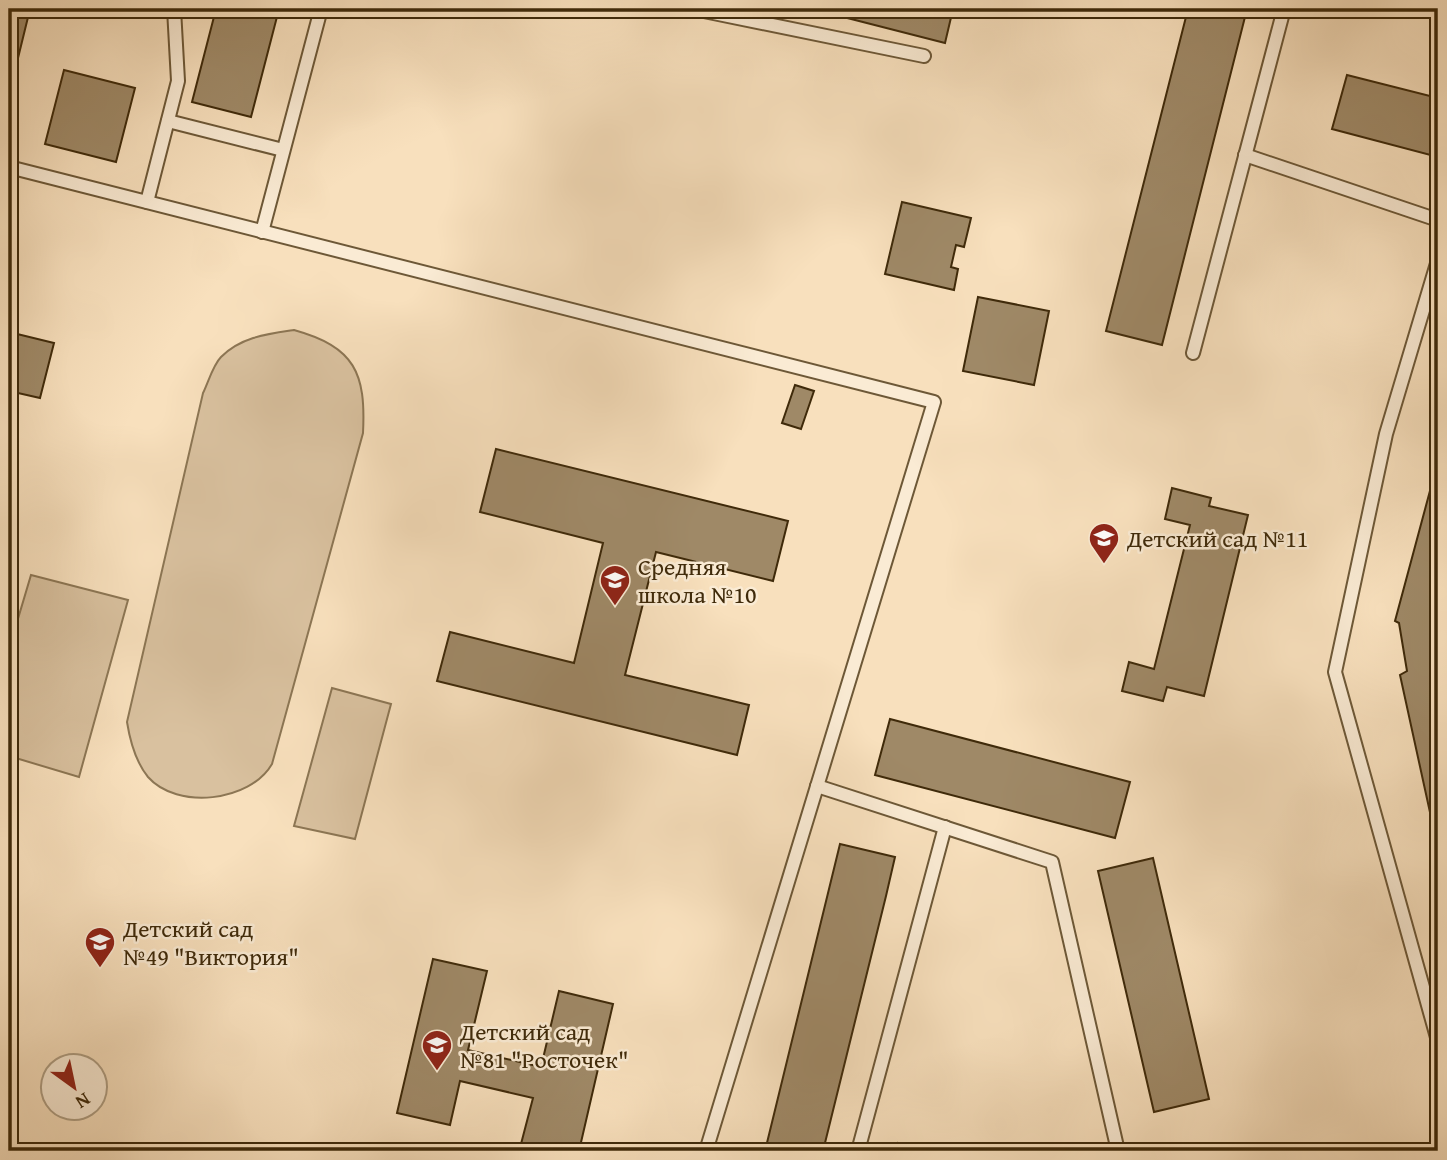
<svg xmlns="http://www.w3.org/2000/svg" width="1447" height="1160" font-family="'Gentium Book Plus',serif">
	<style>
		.green { fill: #d9c19f; stroke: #8c7654; stroke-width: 2 }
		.building { fill: #9f8967; stroke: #3f2a0a; stroke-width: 2 }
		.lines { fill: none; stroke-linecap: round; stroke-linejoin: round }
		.service-casing { stroke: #6d5837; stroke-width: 16 }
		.service { stroke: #faebd4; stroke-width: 12 }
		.labels { text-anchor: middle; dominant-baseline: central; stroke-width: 5; stroke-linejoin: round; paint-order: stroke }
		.poi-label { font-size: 24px; fill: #3f2a0a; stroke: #faebd4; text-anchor: start }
	</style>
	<rect width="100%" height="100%" fill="#f8e0bd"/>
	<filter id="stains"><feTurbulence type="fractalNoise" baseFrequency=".00286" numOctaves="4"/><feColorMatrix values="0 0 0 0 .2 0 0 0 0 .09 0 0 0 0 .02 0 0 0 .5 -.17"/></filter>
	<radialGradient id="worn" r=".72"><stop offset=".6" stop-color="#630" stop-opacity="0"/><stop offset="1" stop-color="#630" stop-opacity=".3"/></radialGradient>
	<g class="green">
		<path d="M294,330c61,17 72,43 69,103l-91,331c-22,38 -95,46 -124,13 -13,-16 -18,-36 -21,-55l76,-329c5,-10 10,-28 18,-36 20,-20 46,-23 73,-27z"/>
		<path d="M31,575l97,25 -49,177 -70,-21v-107z"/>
		<path d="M332,688l59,16 -36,135 -61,-13z"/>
	</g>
	<g class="building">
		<path d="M9,9h21l-12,49 -9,-2z"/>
		<path d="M216,9h63l-28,108 -59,-15z"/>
		<path d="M812,9h141l-8,34z"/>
		<path d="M1188,9h59l-85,336 -56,-14z"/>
		<path d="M64,70l71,18 -19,74 -71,-18z"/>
		<path d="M1347,75l91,23v59l-106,-28z"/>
		<path d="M902,202l69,16 -7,29 -8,-2 -5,22 7,2 -4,21 -69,-16z"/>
		<path d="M978,297l71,14 -15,74 -71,-14z"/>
		<path d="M9,332l45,11 -14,55 -31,-7z"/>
		<path d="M795,385l19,6 -13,38 -19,-6z"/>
		<path d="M496,449l292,72 -15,60 -117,-29 -31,123 124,30 -12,50 -300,-74 13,-49 124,31 29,-120 -123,-31z"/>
		<path d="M1438,461v388l-38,-174 7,-4 -8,-48 -4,-2z"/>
		<path d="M1172,488l39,10 -2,8 39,9 -44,181 -37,-9 -4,14 -41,-10 7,-29 25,7 36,-144 -25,-6z"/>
		<path d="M890,719l240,63 -15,56 -240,-63z"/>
		<path d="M840,844l55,13 -9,39 -63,255h-58z"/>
		<path d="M1153,858l56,241 -55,13 -56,-241z"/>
		<path d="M433,959l54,12 -19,79 73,17 18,-76 54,13 -34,147h-28l-30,-7 12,-46 -73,-17 -10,44 -53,-12z"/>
		<path d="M898,1143l32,8h-34z"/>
	</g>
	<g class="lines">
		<g class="service-casing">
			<g id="service">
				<path d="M694,9l230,47"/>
				<path d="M168,121l115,29"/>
				<path d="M1245,155l193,65"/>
				<path d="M9,167l925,235 -228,749"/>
				<path d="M147,202l31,-121 -4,-72"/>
				<path d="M262,232l59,-223"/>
				<path d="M1438,260l-52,174 -51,238 103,369"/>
				<path d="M1193,353l91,-344"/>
				<path d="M817,786l235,76 66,289"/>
				<path d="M858,1151l87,-324"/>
			</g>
		</g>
		<use href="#service" class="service"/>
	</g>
	<defs>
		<g id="school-pin" transform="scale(1.575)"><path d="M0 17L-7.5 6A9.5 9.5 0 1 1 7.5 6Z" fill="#8f2418" stroke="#faebd4"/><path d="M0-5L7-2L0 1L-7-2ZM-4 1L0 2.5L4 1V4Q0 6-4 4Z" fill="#fff"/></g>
	</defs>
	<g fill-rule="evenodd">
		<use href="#school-pin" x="1104" y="538"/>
		<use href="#school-pin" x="615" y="580"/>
		<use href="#school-pin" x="100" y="942"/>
		<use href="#school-pin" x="437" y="1045"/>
	</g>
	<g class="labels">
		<g class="poi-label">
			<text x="1127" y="538">Детский сад №11</text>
			<text x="638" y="566">Средняя<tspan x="638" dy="28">школа №10</tspan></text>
			<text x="123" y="928">Детский сад<tspan x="123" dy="28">№49 "Виктория"</tspan></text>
			<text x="460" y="1031">Детский сад<tspan x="460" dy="28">№81 "Росточек"</tspan></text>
		</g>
	</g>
	<rect width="1447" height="1160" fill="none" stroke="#f8e0bd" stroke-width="35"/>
	<rect x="10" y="10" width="1426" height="1139" fill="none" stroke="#3f2a0a" stroke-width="3.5"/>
	<rect x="18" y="18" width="1412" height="1125" fill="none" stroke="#3f2a0a" stroke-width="2"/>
	<g transform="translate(74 1087) rotate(147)"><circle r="33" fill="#faebd4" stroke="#af9e83" stroke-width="2"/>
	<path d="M0-5L12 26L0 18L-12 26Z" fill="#8f2418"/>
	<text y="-10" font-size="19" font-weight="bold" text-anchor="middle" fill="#3f2a0a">N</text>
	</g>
	<rect width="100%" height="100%" filter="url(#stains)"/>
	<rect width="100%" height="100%" fill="url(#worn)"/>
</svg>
